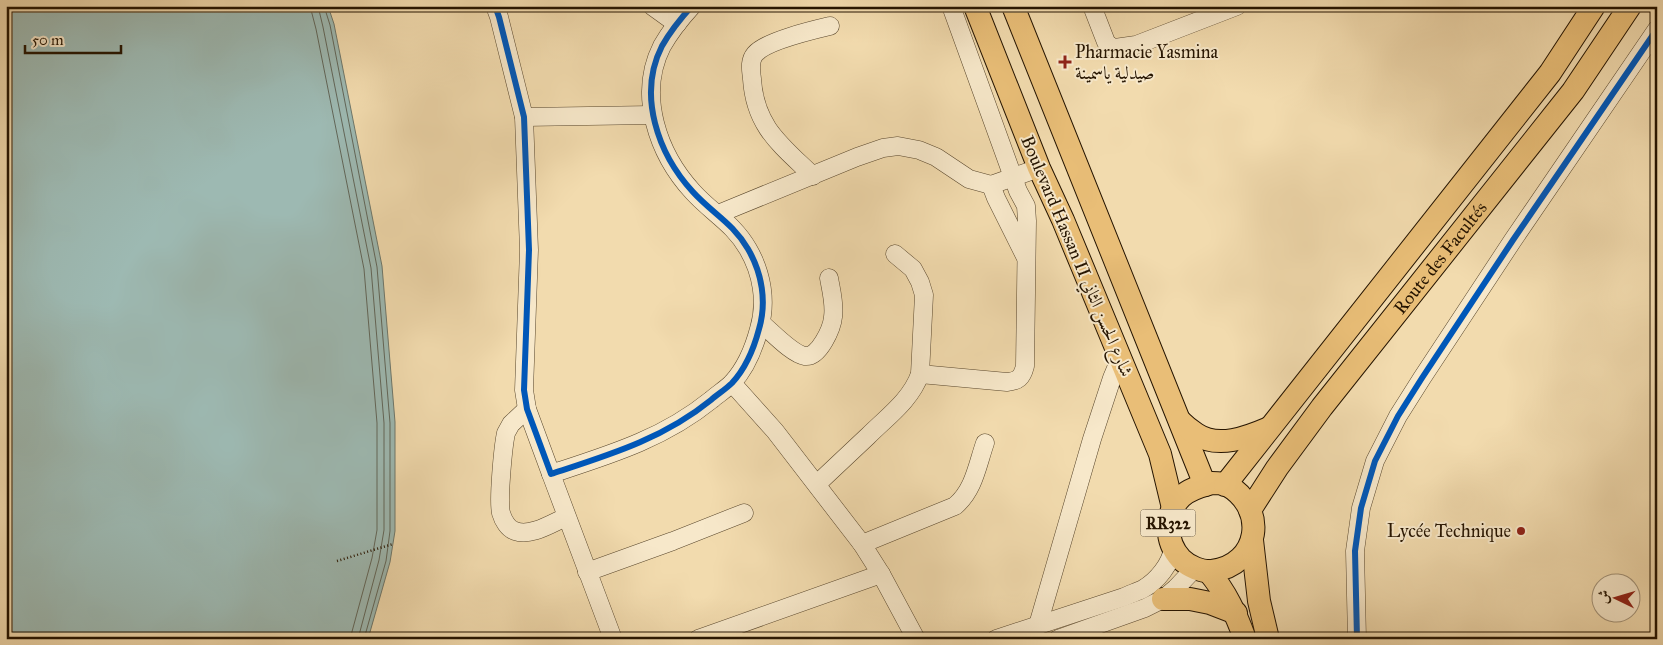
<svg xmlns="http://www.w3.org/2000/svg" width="1663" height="645" font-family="'IM FELL Great Primer',Amiri,serif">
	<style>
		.water { fill: #9db9b2; stroke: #6d776b }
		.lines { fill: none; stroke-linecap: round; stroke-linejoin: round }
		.shore { stroke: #616659; stroke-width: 1 }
		.minor-casing { stroke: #58462c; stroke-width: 19 }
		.major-casing { stroke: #251400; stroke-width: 24 }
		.path { stroke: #251400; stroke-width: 2.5; stroke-dasharray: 1 2.5; stroke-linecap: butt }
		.minor { stroke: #f7e8ca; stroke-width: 18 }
		.major { stroke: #e9be77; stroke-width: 22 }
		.cycleway-casing { stroke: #f7e8ca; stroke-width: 9 }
		.cycleway { stroke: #0057b8; stroke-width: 6 }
		.poi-dot { fill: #8f2418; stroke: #f7e8ca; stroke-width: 2 }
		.labels { text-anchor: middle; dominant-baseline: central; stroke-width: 4; stroke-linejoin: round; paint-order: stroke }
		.shield { fill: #f7e8ca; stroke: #64543d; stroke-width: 1 }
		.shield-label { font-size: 16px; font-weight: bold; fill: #251400 }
		.poi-label { font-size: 18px; fill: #251400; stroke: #f7e8ca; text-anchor: start }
		.street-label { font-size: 18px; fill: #251400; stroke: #f7e8ca }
	</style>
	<rect width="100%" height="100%" fill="#f2dbae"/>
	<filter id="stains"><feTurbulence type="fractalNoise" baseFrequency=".004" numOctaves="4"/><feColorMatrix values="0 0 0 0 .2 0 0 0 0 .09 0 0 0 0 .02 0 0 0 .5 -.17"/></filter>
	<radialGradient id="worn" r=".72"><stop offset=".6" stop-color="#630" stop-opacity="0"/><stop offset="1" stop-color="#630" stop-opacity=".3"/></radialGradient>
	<path class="water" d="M6,6h322l6,18 48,242 13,156v109l-5,31 -22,77h-362z"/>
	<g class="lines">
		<g class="shore">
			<path d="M310,6l6,23 48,240 13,154v107l-5,28 -22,81"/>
			<path d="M318,6l5,21 48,241 13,155v107l-5,30 -21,79"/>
			<path d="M324,6l6,19 47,242 13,156v108l-4,30 -22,78"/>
		</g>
		<g class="minor-casing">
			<g id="minor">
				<path d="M495,6l4,11 25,100 5,133 -5,140 3,19 24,65c58,-19 112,-35 160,-74 7,-6 15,-11 21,-17 13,-14 22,-35 27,-54 8,-27 3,-56 -11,-80 -15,-26 -36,-36 -55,-57 -35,-38 -56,-97 -31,-146 8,-14 19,-28 30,-40"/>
				<path d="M652,6l25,18"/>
				<path d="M1092,6l14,36 5,5 4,1 21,-3 101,-39"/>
				<path d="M524,117l128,-2"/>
				<path d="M813,176c-32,-31 -58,-49 -61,-97 -1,-9 -3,-18 3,-25 11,-13 58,-24 75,-28"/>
				<path d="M991,185l5,13 29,58"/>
				<path d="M718,214l139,-57 26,-9 15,-2 21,4 17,7 33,22 22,6 48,-17"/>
				<path d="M761,323c11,9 31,31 44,33 14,2 27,-28 28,-39 2,-13 -2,-27 -4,-39"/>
				<path d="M920,374l87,8c11,-1 15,-4 18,-16l2,-145 -1,-15 -8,-15 -67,-185"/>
				<path d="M732,383l43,48 87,113 19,30 35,65"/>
				<path d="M527,409l-16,15 -5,9c-3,14 -8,68 -5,80 2,7 7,16 14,18 16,6 37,-8 51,-14"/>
				<path d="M551,474l62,165"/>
				<path d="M817,484c17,-16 34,-32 51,-48 19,-19 43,-36 52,-62l4,-79 -4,-13 -7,-13 -18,-15"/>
				<path d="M862,544l93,-38c19,-16 22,-40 30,-63"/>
				<path d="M587,572l86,-31 71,-28"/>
				<path d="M1038,625l54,-186 20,-61 8,-19"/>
				<path d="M698,639l183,-65"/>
				<path d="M996,639l128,-42c6,-3 13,-5 19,-8 14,-8 28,-25 30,-41"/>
				<path d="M1058,639l87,-31 18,-9 13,-11 19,-20"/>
				<path d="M1357,639l-2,-88 6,-43 14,-47 23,-45 24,-38 91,-138 144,-211"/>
			</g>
		</g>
		<g class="major-casing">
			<g id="major">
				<path d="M975,6l64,162 24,52 97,234 13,54"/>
				<path d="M1013,6l192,479"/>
				<path d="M1180,421c5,5 10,9 16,13 22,15 52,3 73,-6"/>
				<path d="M1212,483c4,0 11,0 15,2 41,23 33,80 -15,86 -10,1 -23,-4 -31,-12 -16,-17 -17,-45 0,-62 8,-8 20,-11 31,-14z"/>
				<path d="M1225,485l325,-412 44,-67"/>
				<path id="s1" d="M1250,510l27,-42 45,-61 251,-316 57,-85"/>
				<path d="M1252,540l7,61 9,38"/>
				<path d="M1208,571c18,21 28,43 37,68"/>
				<path d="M1163,599h27l20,4 26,10"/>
			</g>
		</g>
		<path class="path" d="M337,561l56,-17"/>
		<use href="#minor" class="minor"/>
		<use href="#major" class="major"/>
		<g class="cycleway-casing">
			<g id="cycleway">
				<path d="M495,6l4,11 25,100 5,133 -5,140 3,19 24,65c58,-19 112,-35 160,-74 7,-6 15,-11 21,-17 13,-14 22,-35 27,-54 8,-27 3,-56 -11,-80 -15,-26 -36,-36 -55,-57 -35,-38 -56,-97 -31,-146 8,-14 19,-28 30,-40"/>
				<path d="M1357,639l-2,-88 6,-43 14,-47 23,-45 24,-38 91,-138 144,-211"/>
			</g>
		</g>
		<use href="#cycleway" class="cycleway"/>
	</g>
	<g class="poi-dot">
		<path d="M1062.5 54.5h5v5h5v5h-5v5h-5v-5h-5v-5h5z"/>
		<circle cx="1521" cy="531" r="5"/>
	</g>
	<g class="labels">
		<rect class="shield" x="1140.5" y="509.5" width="55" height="27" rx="4"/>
		<g class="shield-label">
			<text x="1168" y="523">RR322</text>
		</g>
		<g class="poi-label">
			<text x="1075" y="52">Pharmacie Yasmina<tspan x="1075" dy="21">صيدلية ياسمينة</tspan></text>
			<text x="1511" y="531" text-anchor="end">Lycée Technique</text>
		</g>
		<g class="street-label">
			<text transform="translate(1077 256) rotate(67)">Boulevard Hassan II شارع الحسن الثاني</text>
			<text stroke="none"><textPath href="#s1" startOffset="316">Route des Facultés</textPath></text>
		</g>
	</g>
	<rect width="1663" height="645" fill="none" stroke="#f2dbae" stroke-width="25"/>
	<rect x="8" y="8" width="1648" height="630" fill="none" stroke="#251400" stroke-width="2.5"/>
	<rect x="12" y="12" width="1638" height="620" fill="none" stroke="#251400"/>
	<g transform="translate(1616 598) rotate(275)"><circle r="24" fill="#f7e8ca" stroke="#a39379"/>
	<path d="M0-4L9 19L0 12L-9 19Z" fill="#8f2418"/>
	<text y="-8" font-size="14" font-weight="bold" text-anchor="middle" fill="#251400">ش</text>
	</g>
	<path d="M25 45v8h96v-8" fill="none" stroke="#251400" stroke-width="2.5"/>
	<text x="32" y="45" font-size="15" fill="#251400" stroke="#f7e8ca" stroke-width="4" paint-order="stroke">50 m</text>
	<rect width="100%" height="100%" filter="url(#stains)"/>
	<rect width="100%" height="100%" fill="url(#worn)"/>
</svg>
